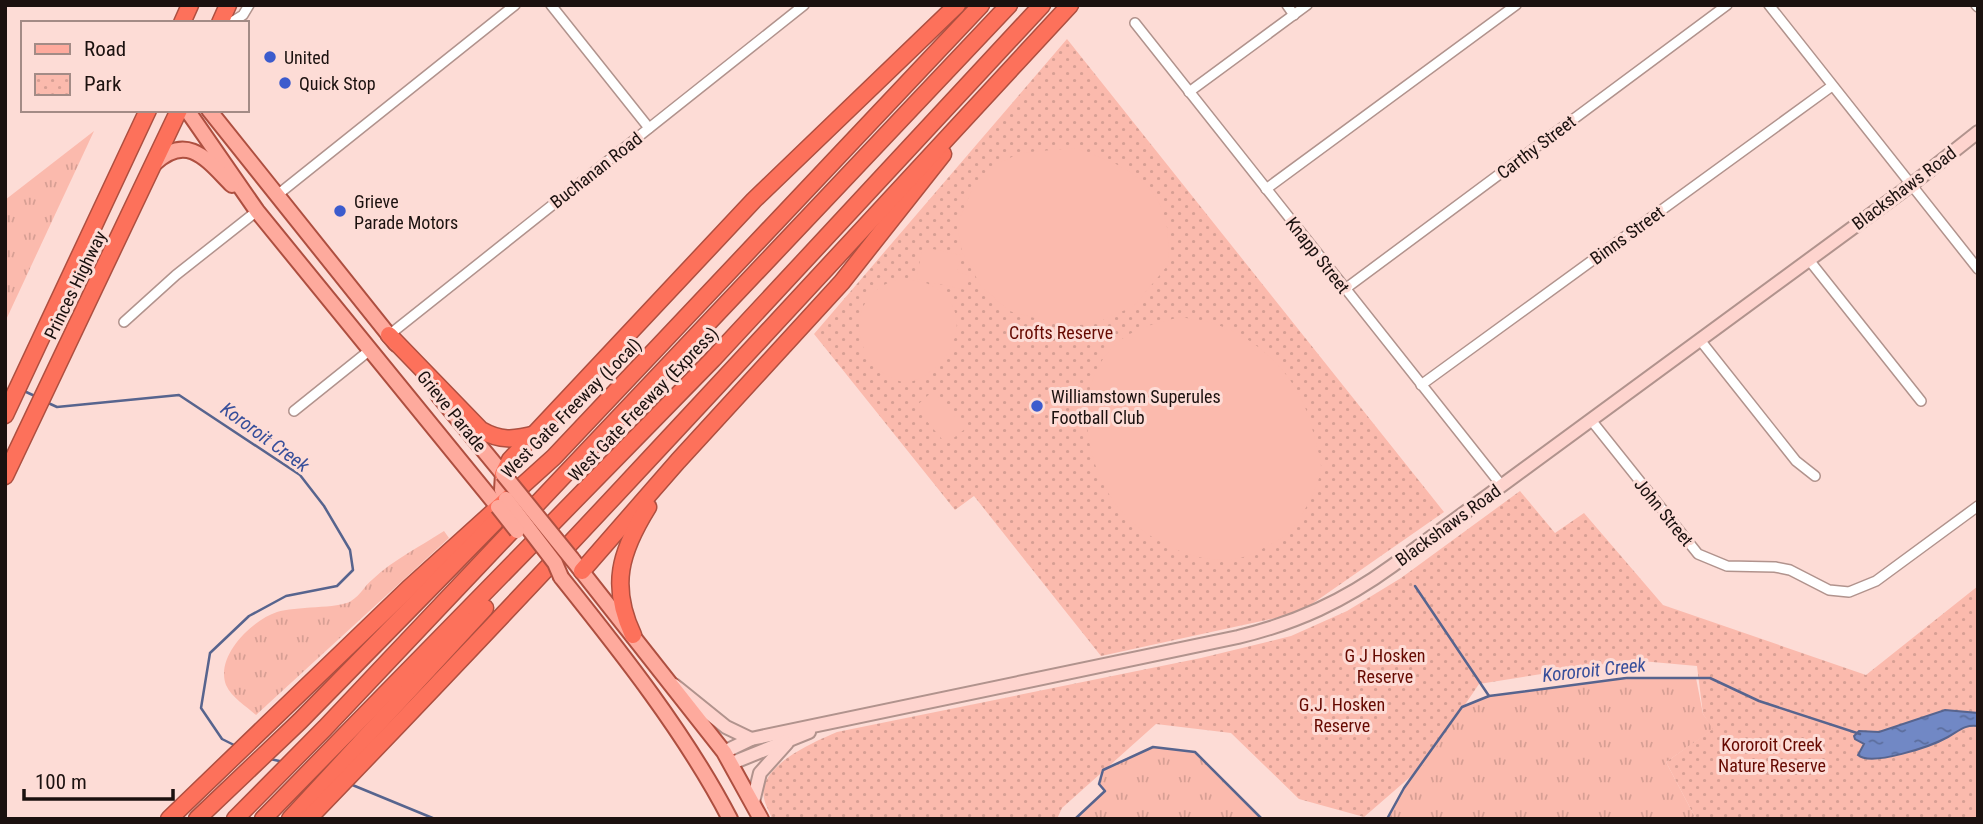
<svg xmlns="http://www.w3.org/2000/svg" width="1983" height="824" font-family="'Roboto Condensed',sans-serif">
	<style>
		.grass { fill: url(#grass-tufts) }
		.park { fill: url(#park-dots) }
		.pitch { fill: #fbbaad }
		.water { fill: url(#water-ripples); stroke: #57648e; stroke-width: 2 }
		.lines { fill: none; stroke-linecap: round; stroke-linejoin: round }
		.stream { stroke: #57648e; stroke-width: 2.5 }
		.street-casing { stroke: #b1938d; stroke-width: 12 }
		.secondary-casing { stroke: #b1938d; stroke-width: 16 }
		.primary-casing { stroke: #ae4f40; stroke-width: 18 }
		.highway-casing { stroke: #ae4f40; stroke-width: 19 }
		.street { stroke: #fff; stroke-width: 9 }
		.secondary { stroke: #fed4ce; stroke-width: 12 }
		.primary { stroke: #feaa9d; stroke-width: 14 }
		.highway { stroke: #fd715b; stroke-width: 16 }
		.primary-bridge-casing { stroke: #ae4f40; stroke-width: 18; stroke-linecap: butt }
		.primary-bridge { stroke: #feaa9d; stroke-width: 14 }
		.poi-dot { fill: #3c5bcd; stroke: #fddcd6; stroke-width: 2.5 }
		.labels { text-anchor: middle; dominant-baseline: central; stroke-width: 6; stroke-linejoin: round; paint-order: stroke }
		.poi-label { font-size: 18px; fill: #1b110f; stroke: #fddcd6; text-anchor: start }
		.street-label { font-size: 18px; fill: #1b110f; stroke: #fddcd6 }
		.park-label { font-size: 18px; fill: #660901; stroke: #fddcd6 }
		.water-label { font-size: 19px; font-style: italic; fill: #364e9a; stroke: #fddcd6 }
	</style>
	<defs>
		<pattern id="grass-tufts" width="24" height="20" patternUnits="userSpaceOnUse" patternTransform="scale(1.75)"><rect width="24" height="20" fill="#fbbaad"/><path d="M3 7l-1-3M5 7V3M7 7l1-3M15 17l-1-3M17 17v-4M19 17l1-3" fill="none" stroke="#d79f94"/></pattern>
		<pattern id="park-dots" width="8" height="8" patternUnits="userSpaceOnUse" patternTransform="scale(1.75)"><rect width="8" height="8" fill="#fbbaad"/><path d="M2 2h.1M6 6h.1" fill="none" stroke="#d79f94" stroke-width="1.8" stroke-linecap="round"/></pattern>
		<pattern id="water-ripples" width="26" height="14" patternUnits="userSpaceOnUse" patternTransform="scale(1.75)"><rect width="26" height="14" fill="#7188c5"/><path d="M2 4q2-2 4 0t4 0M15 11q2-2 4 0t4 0" fill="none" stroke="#5c6e9e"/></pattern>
	</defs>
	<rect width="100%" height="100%" fill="#fddcd6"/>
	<g class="grass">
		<path d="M94,131l-89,191v-122z"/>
		<path d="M444,531l5,7 -193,177c-10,-9 -24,-17 -30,-30 -11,-29 26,-65 51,-73 18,-6 61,-3 74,-11 10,-6 13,-15 22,-22 20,-19 48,-33 71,-48z"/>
		<path d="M1626,678h70l7,36 11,15 -48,33 30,57h-309l17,-31 58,-81 27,-11z"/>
		<path d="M1153,747l42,5 67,67h-187l29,-27 -5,-8 4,-14z"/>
	</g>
	<g class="park">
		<path d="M1067,39l377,473 -145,101 -198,43 -127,-160 -19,14 -141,-176z"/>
		<path d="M1520,491l35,42 29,-20 79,92 203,70 112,-89v233h-282l-30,-57 47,-33 -10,-15 -6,-48 -67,-6 -151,24 -55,81 -60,52 -65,-18 -68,-66 -75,-9 -94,84 -5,11h-285c-2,-7 -7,-14 -8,-21 -7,-32 50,-56 73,-66l364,-74 90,-22 56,-25 54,-33z"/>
	</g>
	<g class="pitch">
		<path d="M1073,148c39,12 83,28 93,74 3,13 2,29 2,43l-34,41 -40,18 -29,2 -56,-15 -28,-25 -19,-34 -5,-27 16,-38 22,-22 25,-12z"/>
		<path d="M923,247l38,8 -4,17 12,3 -3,15 -50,-11z"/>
		<path d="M902,279c10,1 23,2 32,8 46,28 15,86 -27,96 -56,-11 -69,-92 -5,-104z"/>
		<path d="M1181,317c14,3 29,4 42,10 49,20 82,61 92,113 2,8 6,18 6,26 -1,20 -15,42 -25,58 -8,14 -24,19 -38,27 -23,13 -52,10 -76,1 -24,-10 -48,-24 -64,-45 -36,-45 -48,-129 4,-168 18,-13 39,-17 59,-22z"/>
		<path d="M933,391l32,38 -19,15 -31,-37z"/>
	</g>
	<path class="water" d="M1945,710l33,3v13c-13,-2 -19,5 -30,11 -16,9 -77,30 -90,18l6,-11 -9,-5 -1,-3 5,-5 20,1z"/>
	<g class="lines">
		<g class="stream">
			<path d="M24,391l13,6"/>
			<path d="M46,402l11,5 122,-12 121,80 24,31 26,44 3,20 -16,16 -51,10 -37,20 -39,37 -9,55 21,31 16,8"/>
			<path d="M1415,586l74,110"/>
			<path d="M270,759l14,3"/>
			<path d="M350,784l85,35"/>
			<path d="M1075,819l30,-28 -6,-7 4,-14 50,-23 42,5 67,67"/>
			<path d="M1387,819l17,-31 58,-81 27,-11 137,-18h84l49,23 101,33"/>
		</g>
		<g class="street-casing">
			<g id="street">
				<path d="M551,5l98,123"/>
				<path d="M1287,5l7,10"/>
				<path d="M1769,5l209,264"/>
				<path d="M1976,5l2,2"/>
				<path d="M230,23l13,-8 6,-10"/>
				<path d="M1135,23l367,463"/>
				<path d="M1189,92l118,-87"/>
				<path d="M1266,189l250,-184"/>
				<path d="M276,196l239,-191"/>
				<path d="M1809,260l112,141"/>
				<path d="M1345,289l382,-284"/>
				<path d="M124,322l52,-47 81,-64"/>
				<path d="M389,335l415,-330"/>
				<path d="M1700,340l96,121 19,15"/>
				<path d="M1421,385l411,-299"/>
				<path d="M294,411l76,-61"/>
				<path d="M1591,420l107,134 29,12 48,1 15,3 39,20 20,2 27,-11 102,-75"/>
			</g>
		</g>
		<g class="secondary-casing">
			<g id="secondary">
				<path d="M674,685l52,42 25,12"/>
				<path d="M724,752l27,-13 487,-102c58,-14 106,-36 154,-71l519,-381 67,-53"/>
				<path d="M732,763l77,-31"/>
				<path d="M753,802l7,-29 27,-30"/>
			</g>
		</g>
		<g class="primary-casing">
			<g id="primary">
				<path d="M187,110l70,101 241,296"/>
				<path d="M209,110l187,234"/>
				<path d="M155,163c33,-31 53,-2 77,22"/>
				<path d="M438,395l65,79 -1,16 4,9"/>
				<path d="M572,559l152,193 37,67"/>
				<path d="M561,577c60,75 125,157 169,242"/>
			</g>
		</g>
		<g class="highway-casing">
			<g id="highway">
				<path d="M182,23l8,-18"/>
				<path d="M220,23l8,-18"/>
				<path d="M389,335l92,95c19,11 33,10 55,4"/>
				<path d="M5,415l143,-305"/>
				<path d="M503,474l7,-14 244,-260 203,-195"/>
				<path d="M5,476l174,-366"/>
				<path d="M582,571l96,-110 164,-179 101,-128"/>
				<path d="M633,635c-23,-49 -13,-83 15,-128"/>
				<path d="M169,819l239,-230 146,-132 427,-452"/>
				<path d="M197,819l103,-98 195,-199"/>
				<path d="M235,819l90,-91 684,-723"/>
				<path d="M263,819l450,-460 329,-354"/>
				<path d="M290,819l195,-211"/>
				<path d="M308,819c258,-267 509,-541 762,-814"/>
			</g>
		</g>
		<use href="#street" class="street"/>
		<use href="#secondary" class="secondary"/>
		<use href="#primary" class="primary"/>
		<use href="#highway" class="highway"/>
		<g class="primary-bridge-casing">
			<g id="primary-bridge">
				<path d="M503,474l69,85"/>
				<path d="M506,499l49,64 6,14"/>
				<path d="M498,507l19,24"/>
			</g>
		</g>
		<use href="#primary-bridge" class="primary-bridge"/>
	</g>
	<g class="poi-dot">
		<circle cx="270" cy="57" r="7"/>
		<circle cx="285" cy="83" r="7"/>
		<circle cx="340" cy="211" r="7"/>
		<circle cx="1037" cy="406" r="7"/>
	</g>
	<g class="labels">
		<g class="poi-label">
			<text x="284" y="57">United</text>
			<text x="299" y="83">Quick Stop</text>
			<text x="354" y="201">Grieve<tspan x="354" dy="21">Parade Motors</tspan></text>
			<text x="1051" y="396">Williamstown Superules<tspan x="1051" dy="21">Football Club</tspan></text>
		</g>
		<g class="street-label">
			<text transform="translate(1536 147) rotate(-37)">Carthy Street</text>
			<text transform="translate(596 170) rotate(-38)">Buchanan Road</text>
			<text transform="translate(1904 188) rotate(-37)">Blackshaws Road</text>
			<text transform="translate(1627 235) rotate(-36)">Binns Street</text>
			<text transform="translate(1318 255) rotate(52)">Knapp Street</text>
			<text transform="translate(75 285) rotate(-64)">Princes Highway</text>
			<text transform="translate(643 404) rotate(-46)">West Gate Freeway (Express)</text>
			<text transform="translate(571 408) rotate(-45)">West Gate Freeway (Local)</text>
			<text transform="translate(452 411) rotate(51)">Grieve Parade</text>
			<text transform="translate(1664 512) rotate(51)">John Street</text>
			<text transform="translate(1448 525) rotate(-36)">Blackshaws Road</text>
		</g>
		<g class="park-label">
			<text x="1061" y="332">Crofts Reserve</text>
			<text x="1385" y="655">G J Hosken<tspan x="1385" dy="21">Reserve</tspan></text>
			<text x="1342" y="704">G.J. Hosken<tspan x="1342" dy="21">Reserve</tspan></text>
			<text x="1772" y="744">Kororoit Creek<tspan x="1772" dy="21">Nature Reserve</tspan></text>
		</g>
		<g class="water-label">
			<text transform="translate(265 437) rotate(36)">Kororoit Creek</text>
			<text transform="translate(1594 670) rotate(-6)">Kororoit Creek</text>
		</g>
	</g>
	<rect width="1983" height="824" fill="none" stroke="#1b110f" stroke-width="14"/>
	<rect x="21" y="21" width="228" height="91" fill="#fddcd6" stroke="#a38b86" stroke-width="2"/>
	<rect x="35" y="44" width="35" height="10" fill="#feaa9d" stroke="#a38b86" stroke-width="2"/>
	<text x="84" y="56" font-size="21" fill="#1b110f">Road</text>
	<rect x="35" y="74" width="35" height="21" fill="url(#park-dots)" stroke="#a38b86" stroke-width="2"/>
	<text x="84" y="91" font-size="21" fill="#1b110f">Park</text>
	<path d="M24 789v10h149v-10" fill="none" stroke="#1b110f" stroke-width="3.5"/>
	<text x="35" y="789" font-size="21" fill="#1b110f" stroke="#fddcd6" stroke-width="5" paint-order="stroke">100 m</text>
</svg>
